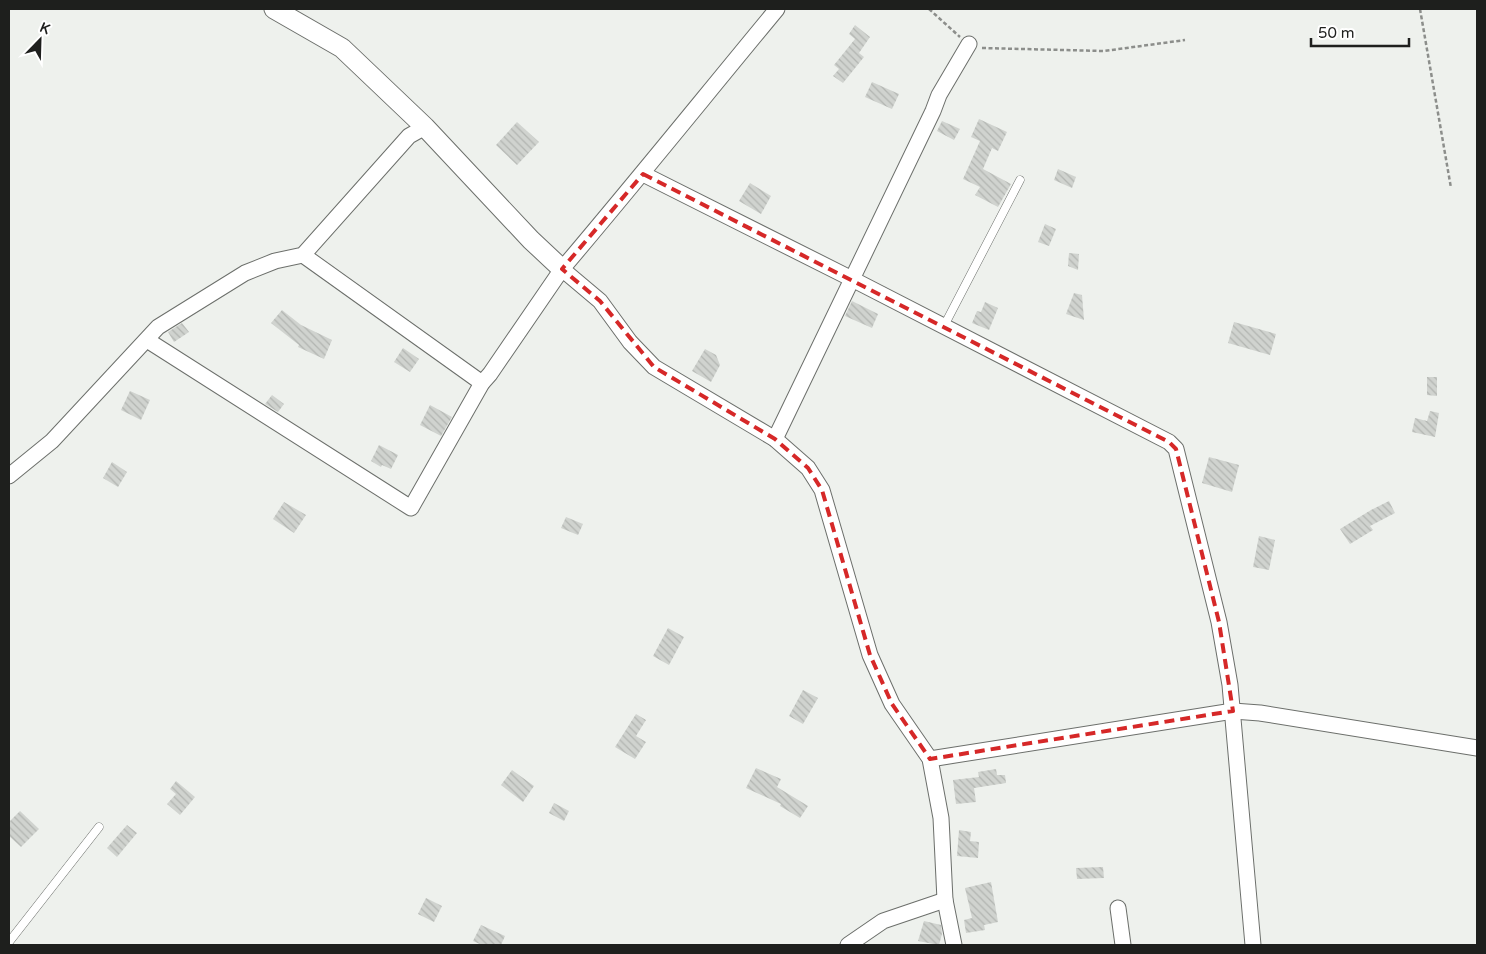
<svg xmlns="http://www.w3.org/2000/svg" width="1486" height="954" font-family="'Varela Round',sans-serif">
	<style>
		.building { fill: url(#building-back-hatch) }
		.lines { fill: none; stroke-linecap: round; stroke-linejoin: round }
		.service-casing { stroke: #6c6f6b; stroke-width: 9 }
		.minor-casing { stroke: #6c6f6b; stroke-width: 17 }
		.tertiary-casing { stroke: #6c6f6b; stroke-width: 21 }
		.path { stroke: #8c8e8b; stroke-width: 2.5; stroke-dasharray: 4 2.5; stroke-linecap: butt }
		.service { stroke: #fff; stroke-width: 8 }
		.minor { stroke: #fff; stroke-width: 15 }
		.tertiary { stroke: #fff; stroke-width: 19 }
		.marked { fill: none; stroke: #d62828; stroke-width: 4; stroke-dasharray: 10 6; stroke-linejoin: round }
	</style>
	<defs>
		<pattern id="building-back-hatch" width="6" height="6" patternUnits="userSpaceOnUse" patternTransform="scale(1.25)"><rect width="6" height="6" fill="#d0d3cf"/><path d="M-1 5l2 2M0 0l6 6M5-1l2 2" fill="none" stroke="#b2b5b1"/></pattern>
	</defs>
	<rect width="100%" height="100%" fill="#eef1ed"/>
	<g class="building">
		<path d="M855,25l15,12 -11,16 5,4 -21,26 -10,-7 6,-7 -5,-4 21,-26 -6,-5z"/>
		<path d="M872,82l27,12 -7,15 -27,-12z"/>
		<path d="M979,119l28,13 -9,19 -6,-3 -9,21 28,15 -13,23 -23,-12 5,-8 -17,-8 17,-38 -9,-4z"/>
		<path d="M942,121l18,8 -6,11 -17,-9z"/>
		<path d="M517,122l22,20 -22,23 -21,-20z"/>
		<path d="M1058,169l18,8 -4,11 -18,-8z"/>
		<path d="M750,183l21,13 -10,18 -22,-13z"/>
		<path d="M1045,224l11,5 -7,17 -11,-4z"/>
		<path d="M1069,253l10,1 -1,16 -10,-4z"/>
		<path d="M1074,293l8,2 2,25 -18,-6z"/>
		<path d="M852,301l26,13 -6,14 -27,-12z"/>
		<path d="M985,302l13,6 -9,22 -17,-7 5,-12 4,1z"/>
		<path d="M282,310l19,15 31,15 -8,19 -26,-12 1,-2 -28,-22z"/>
		<path d="M1234,322l42,12 -6,21 -42,-12z"/>
		<path d="M182,323l7,9 -15,10 -6,-10z"/>
		<path d="M403,348l16,11 -9,13 -16,-10z"/>
		<path d="M705,349l11,6 4,10 -9,17 -19,-11z"/>
		<path d="M1427,377h10v19l-10,-1z"/>
		<path d="M130,391l20,9 -9,20 -20,-10z"/>
		<path d="M272,395l12,9 -6,8 -13,-8z"/>
		<path d="M430,405l22,12 -11,19 -21,-11z"/>
		<path d="M1430,411l9,2 -4,24 -23,-5 3,-14 12,3z"/>
		<path d="M379,445l19,10 -7,14 -9,-4 -1,2 -10,-6z"/>
		<path d="M1209,457l30,8 -7,27 -30,-9z"/>
		<path d="M112,462l15,10 -9,15 -15,-9z"/>
		<path d="M1389,501l6,12 -25,13 3,4 -23,14 -10,-15 31,-19z"/>
		<path d="M284,502l22,13 -12,18 -21,-14z"/>
		<path d="M566,517l17,7 -5,11 -17,-7z"/>
		<path d="M1259,536l16,4 -6,30 -16,-3z"/>
		<path d="M668,628l16,9 -15,28 -16,-9z"/>
		<path d="M803,690l15,8 -15,26 -14,-8z"/>
		<path d="M636,714l10,6 -10,16 10,6 -11,17 -20,-12z"/>
		<path d="M756,768l25,11 -4,8 31,19 -8,12 -20,-12 1,-2 -35,-16z"/>
		<path d="M996,769l1,6h8l1,8 -32,5 2,14 -20,2 -3,-24 26,-3 -1,-5z"/>
		<path d="M512,770l22,16 -11,16 -22,-17z"/>
		<path d="M176,781l19,16 -15,18 -13,-11 9,-10 -6,-5z"/>
		<path d="M554,803l15,8 -5,10 -15,-8z"/>
		<path d="M20,811l19,18 -18,18 -12,-11v-14z"/>
		<path d="M127,825l10,8 -20,24 -10,-9z"/>
		<path d="M959,830l12,2 -1,9 9,1 -1,16 -21,-2z"/>
		<path d="M1103,867l1,11 -27,1 -1,-11z"/>
		<path d="M991,882l7,40 -14,3 1,5 -19,3 -2,-13 8,-2 -7,-30z"/>
		<path d="M426,898l16,8 -8,16 -16,-8z"/>
		<path d="M924,921l17,4 1,9 -3,11 -21,-4z"/>
		<path d="M481,925l24,11 -4,9h-19l-9,-4z"/>
	</g>
	<g class="lines">
		<g class="service-casing">
			<g id="service">
				<path d="M944,326l76,-146"/>
				<path d="M9,942l90,-115"/>
			</g>
		</g>
		<g class="minor-casing">
			<g id="minor">
				<path d="M643,174l209,105 317,163 7,7 43,173 11,63 23,260"/>
				<path d="M303,255l179,128"/>
				<path d="M562,269c73,-86 143,-173 215,-260"/>
				<path d="M147,340l264,168 71,-125 8,-9 72,-105 38,32 30,41 24,25 121,72 33,29 14,22 48,165 22,49 38,55 11,59 4,82 9,45"/>
				<path d="M775,439l158,-328 6,-16 30,-51"/>
				<path d="M9,476l43,-35 106,-114 87,-54 30,-12 28,-6 106,-119 16,-9"/>
				<path d="M930,759l303,-48 27,2 217,35"/>
				<path d="M1118,908l5,37"/>
				<path d="M848,945l35,-24 62,-21"/>
			</g>
		</g>
		<g class="tertiary-casing">
			<path id="tertiary" d="M274,9l68,39 83,79 106,113 31,29"/>
		</g>
		<g class="path">
			<path d="M929,9l31,28"/>
			<path d="M1420,9l31,179"/>
			<path d="M982,48l122,3 81,-11"/>
		</g>
		<use href="#service" class="service"/>
		<use href="#minor" class="minor"/>
		<use href="#tertiary" class="tertiary"/>
	</g>
	<path class="marked" d="M643,174l526,268 7,7 43,173 14,89 -303,48 -38,-55 -22,-49 -48,-165 -14,-22 -33,-29 -121,-72 -54,-66 -38,-32z"/>
	<rect width="1486" height="954" fill="none" stroke="#1e1f1d" stroke-width="20"/>
	<g transform="translate(40 40) rotate(23)" stroke="#ffffff" stroke-width="4" paint-order="stroke">
	<path d="M0-4L9 19L0 12L-9 19Z" fill="#1e1f1d"/>
	<text y="-8" font-size="14" font-weight="bold" text-anchor="middle" fill="#1e1f1d">K</text>
	</g>
	<path d="M1311 38v8h98v-8" fill="none" stroke="#1e1f1d" stroke-width="2.5"/>
	<text x="1318" y="38" font-size="15" fill="#1e1f1d" stroke="#ffffff" stroke-width="4" paint-order="stroke">50 m</text>
</svg>
